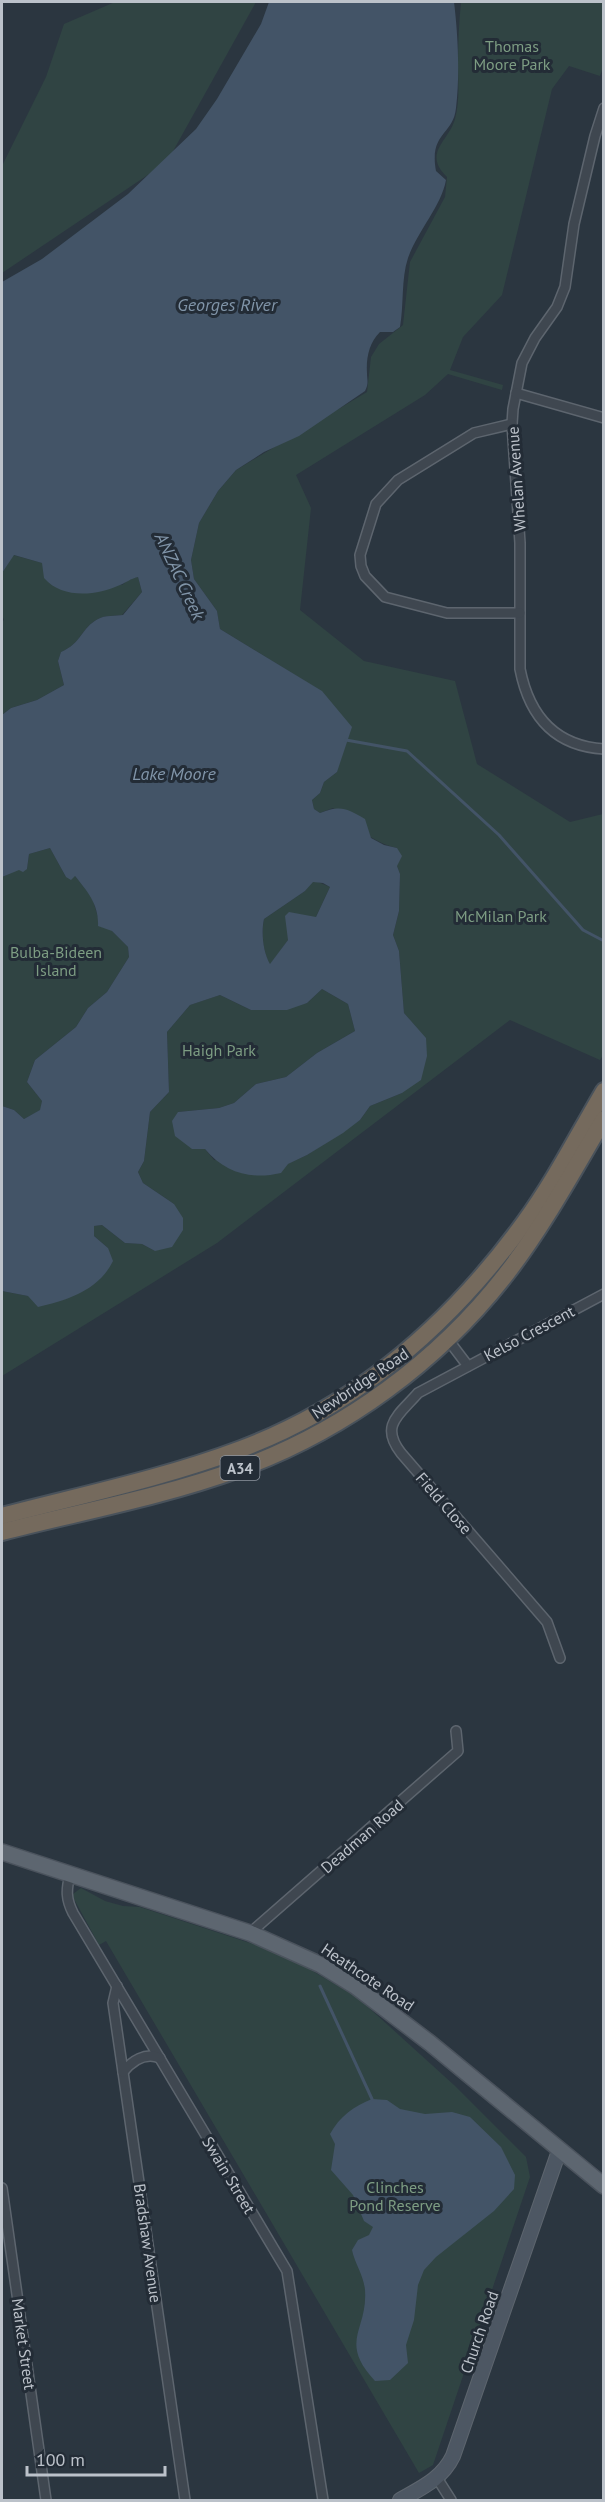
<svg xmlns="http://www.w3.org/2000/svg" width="605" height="2502" font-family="'PT Sans',sans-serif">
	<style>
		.green { fill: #304443 }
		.water { fill: #435467; fill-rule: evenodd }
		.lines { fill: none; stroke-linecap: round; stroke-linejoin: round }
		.stream { stroke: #435467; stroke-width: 3 }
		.street-casing { stroke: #5d656e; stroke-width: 12 }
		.secondary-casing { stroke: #5d656e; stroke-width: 16 }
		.primary-casing { stroke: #4b535d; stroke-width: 18 }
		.highway-casing { stroke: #49525b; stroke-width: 20 }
		.street { stroke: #3f4750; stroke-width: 9 }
		.secondary { stroke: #4d5763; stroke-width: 14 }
		.primary { stroke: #5d6670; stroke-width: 15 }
		.highway { stroke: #756a5d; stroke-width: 16 }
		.labels { text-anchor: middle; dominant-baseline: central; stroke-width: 6; stroke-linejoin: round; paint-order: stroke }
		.shield { fill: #232c36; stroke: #8e959e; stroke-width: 1.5 }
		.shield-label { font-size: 15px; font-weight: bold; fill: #bcc2ca }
		.park-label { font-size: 16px; fill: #7d9d83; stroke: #232c36 }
		.street-label { font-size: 16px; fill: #bcc2ca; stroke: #232c36 }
		.water-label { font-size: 18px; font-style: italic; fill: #8195a9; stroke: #232c36 }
	</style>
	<rect width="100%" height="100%" fill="#2b3640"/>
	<g class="green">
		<path d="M115,2h141l-89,160 -165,111v-107l44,-89 18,-53z"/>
		<path d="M461,2h142l1,63 -4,11 -31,-10 -17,23 -50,206 -39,42 -13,33 53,15 -1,5 -54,-16 -23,21 -129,80 15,33 -11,102 64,51 91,20 22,83 93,58 33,-8v241l-3,5 -90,-40 -293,223 -215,133v-85l26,5 80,-48 -14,-12v-10l8,-1 23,18 17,1 13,7 19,-47 -31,-21 -5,-11 6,-11 6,-49 19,-20 -2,-60 23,-27 30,-10 31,15 56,-7 15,-14 26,15 7,27 -38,22 -31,24 -30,7 -22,19 -15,5 -41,4 14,37h13l9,11 73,4 20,-9 53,-35 10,-14 32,-13 24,-54 -22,-26 -5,-62 -6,-16 6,-24 1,-37 -3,-8v-18c-26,-6 -44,-24 -64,-40l-13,5 -6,-4 -2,-9 8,-7 4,-11 13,-10 -16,-81 -101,-62 -3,-18 -23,-32 -3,-19 8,-37 19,-32 18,-21 131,-78 4,-35 8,-13 24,-19 7,-63 35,-65 2,-20c-25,-24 2,-36 8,-58 5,-18 3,-38 3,-56 0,-21 1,-41 3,-61z"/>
		<path d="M13,555l109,30 7,-6 9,-2 4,15 -20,23c-7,1 -17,0 -24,4 -17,9 -16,24 -37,33l-3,9 6,24 -27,15 -26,8 -9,7v-93l2,-2 -2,-5v-42z"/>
		<path d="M50,848l16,29 9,-1 17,21 6,20 30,30 1,10 -22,35 -19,16 -12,19 -41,33 -8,22 15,19 -1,9 -17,9 -10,-9 -12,-4v-229l17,-8h8l2,-15z"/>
		<path d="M312,882h6l12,5 -14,30h-8l-10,-3 -10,16v10l-18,25c-7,-13 -9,-32 -6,-46l41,-28z"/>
		<path d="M81,1888l24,13 18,5 17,1 119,39 40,17 58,34 97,88 72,72 4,20 -97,288 -14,8 -313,-532 -7,4 -25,-46 -1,-5z"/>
	</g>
	<g class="water">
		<path d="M269,2h185c4,32 6,73 2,106 -3,28 -27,24 -20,63l10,9c-5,27 -28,50 -38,78 -7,21 -4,47 -8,69l-7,5h-13c-11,11 -14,26 -13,41 0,8 2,10 -2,18l-66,45 -35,16 -28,18 -18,21 -19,32 -8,37 3,19 23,32 3,18 102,62 30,36 -15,45 -13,10 -4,11 -8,7 2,9 6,4c21,-8 26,-5 45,6l6,19 13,7 13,3 5,8 -5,10 3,8 -1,37 -6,24 6,16 5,62 22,25 1,18 -6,24 -19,13 -32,13 -10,14 -17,13 -36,22 -19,9 -7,9c-30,7 -56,0 -76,-24h-13l-17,-13 -3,-15 6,-9 41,-4 15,-5 22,-19 30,-7 31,-24 38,-22 -7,-27 -26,-15 -15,14 -20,7h-36l-31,-15 -30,10 -23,27 2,60 -19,20 -6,49 -6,11 5,11 31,21 9,14v12l-11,17 -17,4 -13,-7 -17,-1 -23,-18 -8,1v10l14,12 5,13c-14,29 -45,39 -75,46l-10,-11 -26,-5v-185l12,4 10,9 16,-9 2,-9 -15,-19 8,-22 41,-33 12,-19 19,-16 22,-35 -1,-10 -16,-16 -14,-5c1,-21 -10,-34 -23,-50l-4,4 -5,-3 -16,-29 -21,6 -2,15 -4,3 -4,-2 -17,7v-162l9,-7 26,-8 27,-15 -6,-24 3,-9c21,-9 20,-24 37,-33 7,-4 17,-3 25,-4l19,-23 -4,-15c-8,2 -11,5 -18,8 -24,11 -58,14 -76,-7l-2,-15 -28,-8 -12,18v-291l40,-23 86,-65 68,-65 21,-30 44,-75zM313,882l10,1 7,4 -14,30 -27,-5 -4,4 3,24 -18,24c-7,-12 -9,-32 -6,-45l41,-28z"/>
		<path d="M372,2099l15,1 13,9 25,5 27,-2 18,5 31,30 14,28 -1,14 -20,22 -58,46 -12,13 -6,15 -4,35 -8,25 2,18 -18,17 -15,1c-37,-40 -7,-50 -10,-91 -1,-14 -10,-26 -13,-40l6,-10 11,-5 4,-8 -9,-6 -11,-26 -22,-25 4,-26 -5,-10c10,-18 23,-27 42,-35z"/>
	</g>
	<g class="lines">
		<g class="stream">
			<path d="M346,740l61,11 92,84 84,95 21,11"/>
			<path d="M320,1986l52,113"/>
		</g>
		<g class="street-casing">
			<g id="street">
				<path d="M604,108l-9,28 -21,88 -9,63 -8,20 -22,31 -13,25 -9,46 -1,15 8,119v126c9,46 34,77 84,80"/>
				<path d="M516,393l88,25"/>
				<path d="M512,424l-38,9 -76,47 -22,24 -16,51 1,11 4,10 20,21 62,16h73"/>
				<path d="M446,1337l22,29"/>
				<path d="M560,1658l-13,-36 -146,-169c-22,-28 -1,-39 17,-60l186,-99"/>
				<path d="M70,1875c-4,15 -4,24 3,38l214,358 36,229"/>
				<path d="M250,1933l208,-182 -2,-20"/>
				<path d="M117,1986l-4,17 72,497"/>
				<path d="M123,2072c9,-11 22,-20 37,-14"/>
				<path d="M2,2188l44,312"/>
				<path d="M437,2478l14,22"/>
			</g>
		</g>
		<g class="secondary-casing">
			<path id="secondary" d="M400,2500c21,-12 42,-21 53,-44l106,-305"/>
		</g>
		<g class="primary-casing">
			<path id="primary" d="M2,1852l248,81 71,32 34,21 75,57 174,143"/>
		</g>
		<g class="highway-casing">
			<g id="highway">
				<path d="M2,1516c80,-21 162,-38 239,-67 117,-44 210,-126 283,-226 30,-41 54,-88 80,-132"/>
				<path d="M2,1532c78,-20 160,-35 237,-63 105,-38 200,-108 268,-196 37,-48 66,-102 97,-154"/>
			</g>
		</g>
		<use href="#street" class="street"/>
		<use href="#secondary" class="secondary"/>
		<use href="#primary" class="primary"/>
		<use href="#highway" class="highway"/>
	</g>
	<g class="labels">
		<rect class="shield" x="220.5" y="1456" width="39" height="24" rx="4.5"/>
		<g class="shield-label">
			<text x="240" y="1468">A34</text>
		</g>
		<g class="park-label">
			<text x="512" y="46">Thomas<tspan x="512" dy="18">Moore Park</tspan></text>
			<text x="501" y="916">McMilan Park</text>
			<text x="56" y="952">Bulba-Bideen<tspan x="56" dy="18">Island</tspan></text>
			<text x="219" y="1050">Haigh Park</text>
			<text x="395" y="2187">Clinches<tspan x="395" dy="18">Pond Reserve</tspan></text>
		</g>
		<g class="street-label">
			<text transform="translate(516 479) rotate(-94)">Whelan Avenue</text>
			<text transform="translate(529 1333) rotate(-28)">Kelso Crescent</text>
			<text transform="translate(360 1383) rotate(-34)">Newbridge Road</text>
			<text transform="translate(444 1503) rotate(49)">Field Close</text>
			<text transform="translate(362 1836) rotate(-41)">Deadman Road</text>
			<text transform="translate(368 1977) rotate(34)">Heathcote Road</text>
			<text transform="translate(229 2175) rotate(59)">Swain Street</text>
			<text transform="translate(148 2243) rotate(82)">Bradshaw Avenue</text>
			<text transform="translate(479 2332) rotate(-71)">Church Road</text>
			<text transform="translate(24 2344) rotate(82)">Market Street</text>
		</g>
		<g class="water-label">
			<text x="227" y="304">Georges River</text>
			<text transform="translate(180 576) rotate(65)">ANZAC Creek</text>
			<text x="174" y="773">Lake Moore</text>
		</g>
	</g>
	<rect width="605" height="2502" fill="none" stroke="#bcc2ca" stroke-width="6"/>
	<path d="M27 2466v9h138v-9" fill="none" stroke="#bcc2ca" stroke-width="3"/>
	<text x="36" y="2466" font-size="18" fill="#bcc2ca" stroke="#232c36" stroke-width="4.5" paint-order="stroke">100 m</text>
</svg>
